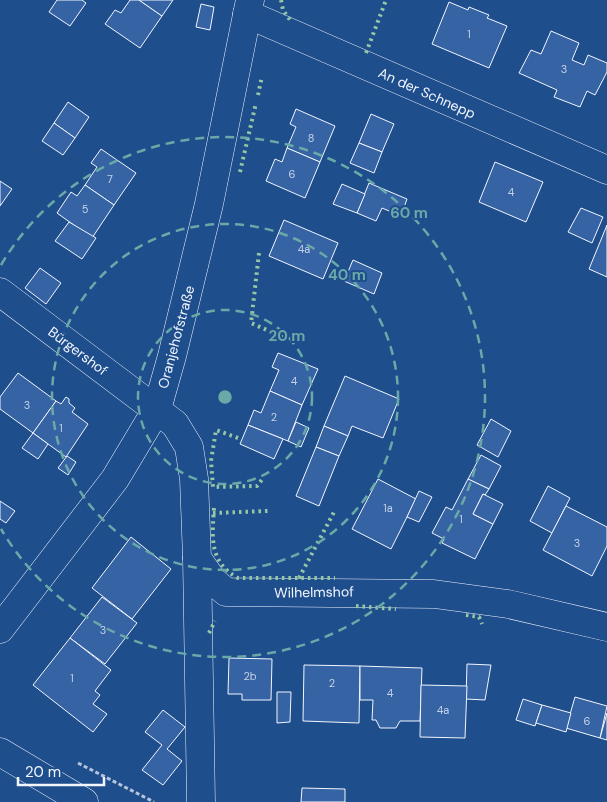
<svg xmlns="http://www.w3.org/2000/svg" width="607" height="802" font-family="'DM Sans',sans-serif">
	<style>
		.building { fill: #3563a3; stroke: #f2f6ff }
		.lines { fill: none; stroke-linecap: round; stroke-linejoin: round }
		.minor-casing { stroke: #f2f6ff; stroke-width: 29 }
		.major-casing { stroke: #f2f6ff; stroke-width: 29 }
		.path { stroke: #b3c4dc; stroke-width: 3; stroke-dasharray: 4 2.5; stroke-linecap: butt }
		.minor { stroke: #1f4e8c; stroke-width: 28 }
		.major { stroke: #1f4e8c; stroke-width: 28 }
		.hedge { stroke: #97c8a6; stroke-width: 4; stroke-dasharray: 2.5 4; stroke-linecap: butt }
		.ring { fill: none; stroke: #6aa9a8; stroke-width: 2.5; stroke-dasharray: 9 6 }
		.labels { text-anchor: middle; dominant-baseline: central; stroke-width: 4; stroke-linejoin: round; paint-order: stroke }
		.number-label { font-size: 11px; fill: #c3d1e8 }
		.street-label { font-size: 14px; fill: #f2f6ff; stroke: #1f4e8c }
		.centre { fill: #6aa9a8; stroke: #1f4e8c; stroke-width: 2.5 }
		.ring-label { font-size: 15px; text-anchor: middle; font-weight: bold; fill: #6aa9a8; stroke: #1f4e8c; stroke-width: 4; stroke-linejoin: round; paint-order: stroke }
	</style>
	<rect width="100%" height="100%" fill="#1f4e8c"/>
	<g class="building">
		<path d="M57,0h25l4,3 -16,23 -21,-14z"/>
		<path d="M130,0h9l23,16 -22,32 -35,-24 10,-14 6,3z"/>
		<path d="M139,0h34l-11,16z"/>
		<path d="M449,2l19,8 1,-3 20,8 -2,3 20,8 -18,42 -57,-24z"/>
		<path d="M201,4l13,3 -4,23 -14,-3z"/>
		<path d="M551,31l28,12 -7,17 12,5 4,-10 19,8v9l-12,23 -8,-4 -7,16 -26,-10 3,-7 -38,-17 12,-23 10,4z"/>
		<path d="M68,102l21,15 -14,21 -21,-15z"/>
		<path d="M296,109l39,17 -15,36 -33,-14 9,-21 -6,-3z"/>
		<path d="M371,114l23,10 -12,28 -23,-9z"/>
		<path d="M54,123l21,15 -12,17 -21,-14z"/>
		<path d="M359,143l23,9 -8,21 -24,-10z"/>
		<path d="M287,148l33,14 -15,36 -39,-17 9,-22 7,3z"/>
		<path d="M101,149l35,24 -22,32 -29,-20 12,-18 -6,-4z"/>
		<path d="M495,162l48,20 -17,40 -47,-20z"/>
		<path d="M0,181l12,8 -12,17z"/>
		<path d="M369,183l38,16 -6,17 -19,-8 -6,13 -19,-8z"/>
		<path d="M342,184l23,10 -8,19 -24,-9z"/>
		<path d="M85,185l29,20 -22,33 -35,-25 14,-21 6,4z"/>
		<path d="M581,208l22,9 -11,26 -24,-11z"/>
		<path d="M284,220l54,23 -15,36 -54,-23z"/>
		<path d="M69,222l27,16 -14,21 -27,-18z"/>
		<path d="M607,225v52l-18,-8z"/>
		<path d="M353,260l29,13 -8,21 -30,-13z"/>
		<path d="M40,268l21,15 -15,21 -21,-16z"/>
		<path d="M278,353l40,16 -16,36 -32,-14 9,-21 -7,-3z"/>
		<path d="M18,373l38,28 -23,32 -33,-24v-12z"/>
		<path d="M345,376l54,23 -16,39 -31,-12 -4,10 -24,-10z"/>
		<path d="M270,391l32,14 -14,36 -40,-16 6,-15 7,3z"/>
		<path d="M66,397l3,2v4l6,5 -3,4 16,12 -22,33 -33,-24 23,-32 5,3z"/>
		<path d="M491,419l20,12 -13,26 -21,-12z"/>
		<path d="M296,422l13,6 -8,19 -13,-6z"/>
		<path d="M248,425l35,14 -9,20 -34,-15z"/>
		<path d="M324,426l24,10 -9,20 -23,-9z"/>
		<path d="M33,433l15,11 -10,15 -16,-11z"/>
		<path d="M316,447l23,9 -20,50 -23,-10z"/>
		<path d="M481,455l20,11 -12,23 -21,-10z"/>
		<path d="M67,456l9,6 -8,13 -10,-7z"/>
		<path d="M378,479l38,20 -25,50 -39,-20z"/>
		<path d="M468,479l21,10 -4,6 -2,-1 -10,20 20,10 -18,35 -33,-16 2,-4 -12,-6 14,-26 6,3z"/>
		<path d="M548,486l22,12 -18,35 -22,-12z"/>
		<path d="M419,491l13,6 -13,25 -12,-5z"/>
		<path d="M483,494l20,10 -10,20 -20,-10z"/>
		<path d="M0,501l15,10 -9,12 -6,-4z"/>
		<path d="M566,506l41,21v19l-15,30 -49,-26z"/>
		<path d="M131,537l40,32 -39,50 -40,-31z"/>
		<path d="M102,597l35,26 -32,41 -35,-26z"/>
		<path d="M70,638l41,32 -16,21 5,4 -7,9 14,10 -14,18 -60,-47z"/>
		<path d="M229,658l43,1 -1,41h-29v-6h-14z"/>
		<path d="M467,664l24,1 -6,35 -19,-1z"/>
		<path d="M304,665l56,1 -1,57 -56,-2z"/>
		<path d="M360,666l62,2 -2,53h-20l-4,7h-16l-4,-8h-4l1,-20h-13z"/>
		<path d="M421,685l46,1 -2,52 -45,-1z"/>
		<path d="M277,692h14l-1,30 -13,1z"/>
		<path d="M575,697l32,9 -7,32 -34,-10z"/>
		<path d="M523,699l19,6 -7,21 -19,-6z"/>
		<path d="M542,705l29,8 -5,19 -30,-9z"/>
		<path d="M163,710l22,17 -18,22 15,12 -19,24 -21,-15 20,-25 -17,-13z"/>
		<path d="M607,713v27l-7,-2z"/>
		<path d="M302,788l43,1v13h-44z"/>
	</g>
	<g class="lines">
		<g class="minor-casing">
			<g id="minor">
				<path d="M247,14l360,156"/>
				<path d="M0,292l175,132 14,23 5,32 3,79 16,23 13,11 208,2 74,10 99,23"/>
				<path d="M197,558l4,244"/>
				<path d="M0,629l115,-150 42,-70 15,-53 37,-152 41,-204"/>
			</g>
		</g>
		<g class="major-casing">
			<path id="major" d="M0,752l84,50"/>
		</g>
		<path class="path" d="M78,763l76,39"/>
		<use href="#minor" class="minor"/>
		<use href="#major" class="major"/>
		<g class="hedge">
			<path d="M281,0l2,10 7,10"/>
			<path d="M366,53l20,-53"/>
			<path d="M258,95l4,-19"/>
			<path d="M240,172l16,-69"/>
			<path d="M259,253l-8,70 34,15"/>
			<path d="M238,438l-22,-8 -5,31 2,26 44,-1 7,-9"/>
			<path d="M214,508c-2,30 -5,54 24,70h97"/>
			<path d="M213,513l55,-2"/>
			<path d="M299,578l35,-66"/>
			<path d="M356,606l40,3"/>
			<path d="M466,615l13,2 3,7"/>
			<path d="M209,633l6,-12"/>
		</g>
	</g>
	<g class="ring">
		<circle cx="225" cy="397" r="87"/>
		<circle cx="225" cy="397" r="173"/>
		<path d="M1 265A260 260 0 1 1 1 529"/>
	</g>
	<g class="labels">
		<g class="number-label">
			<text x="469" y="34">1</text>
			<text x="564" y="69">3</text>
			<text x="311" y="138">8</text>
			<text x="292" y="174">6</text>
			<text x="110" y="179">7</text>
			<text x="511" y="192">4</text>
			<text x="85" y="209">5</text>
			<text x="304" y="249">4a</text>
			<text x="294" y="381">4</text>
			<text x="27" y="405">3</text>
			<text x="274" y="417">2</text>
			<text x="61" y="428">1</text>
			<text x="388" y="508">1a</text>
			<text x="461" y="519">1</text>
			<text x="577" y="543">3</text>
			<text x="103" y="630">3</text>
			<text x="250" y="676">2b</text>
			<text x="72" y="678">1</text>
			<text x="332" y="683">2</text>
			<text x="390" y="693">4</text>
			<text x="443" y="710">4a</text>
			<text x="587" y="721">6</text>
		</g>
		<g class="street-label">
			<text transform="translate(427 93) rotate(24)">An der Schnepp</text>
			<text transform="translate(176 337) rotate(-75)">Oranjehofstraße</text>
			<text transform="translate(78 351) rotate(37)">Bürgershof</text>
			<text transform="translate(314 592) rotate(-1)">Wilhelmshof</text>
		</g>
	</g>
	<circle cx="225" cy="397" r="8" class="centre"/>
	<g class="ring-label">
		<text x="409" y="218">60 m</text>
		<text x="347" y="280">40 m</text>
		<text x="287" y="341">20 m</text>
	</g>
	<path d="M18 777v8h86v-8" fill="none" stroke="#f2f6ff" stroke-width="2.5"/>
	<text x="25" y="777" font-size="15" fill="#f2f6ff" stroke="#1f4e8c" stroke-width="4" paint-order="stroke">20 m</text>
</svg>
